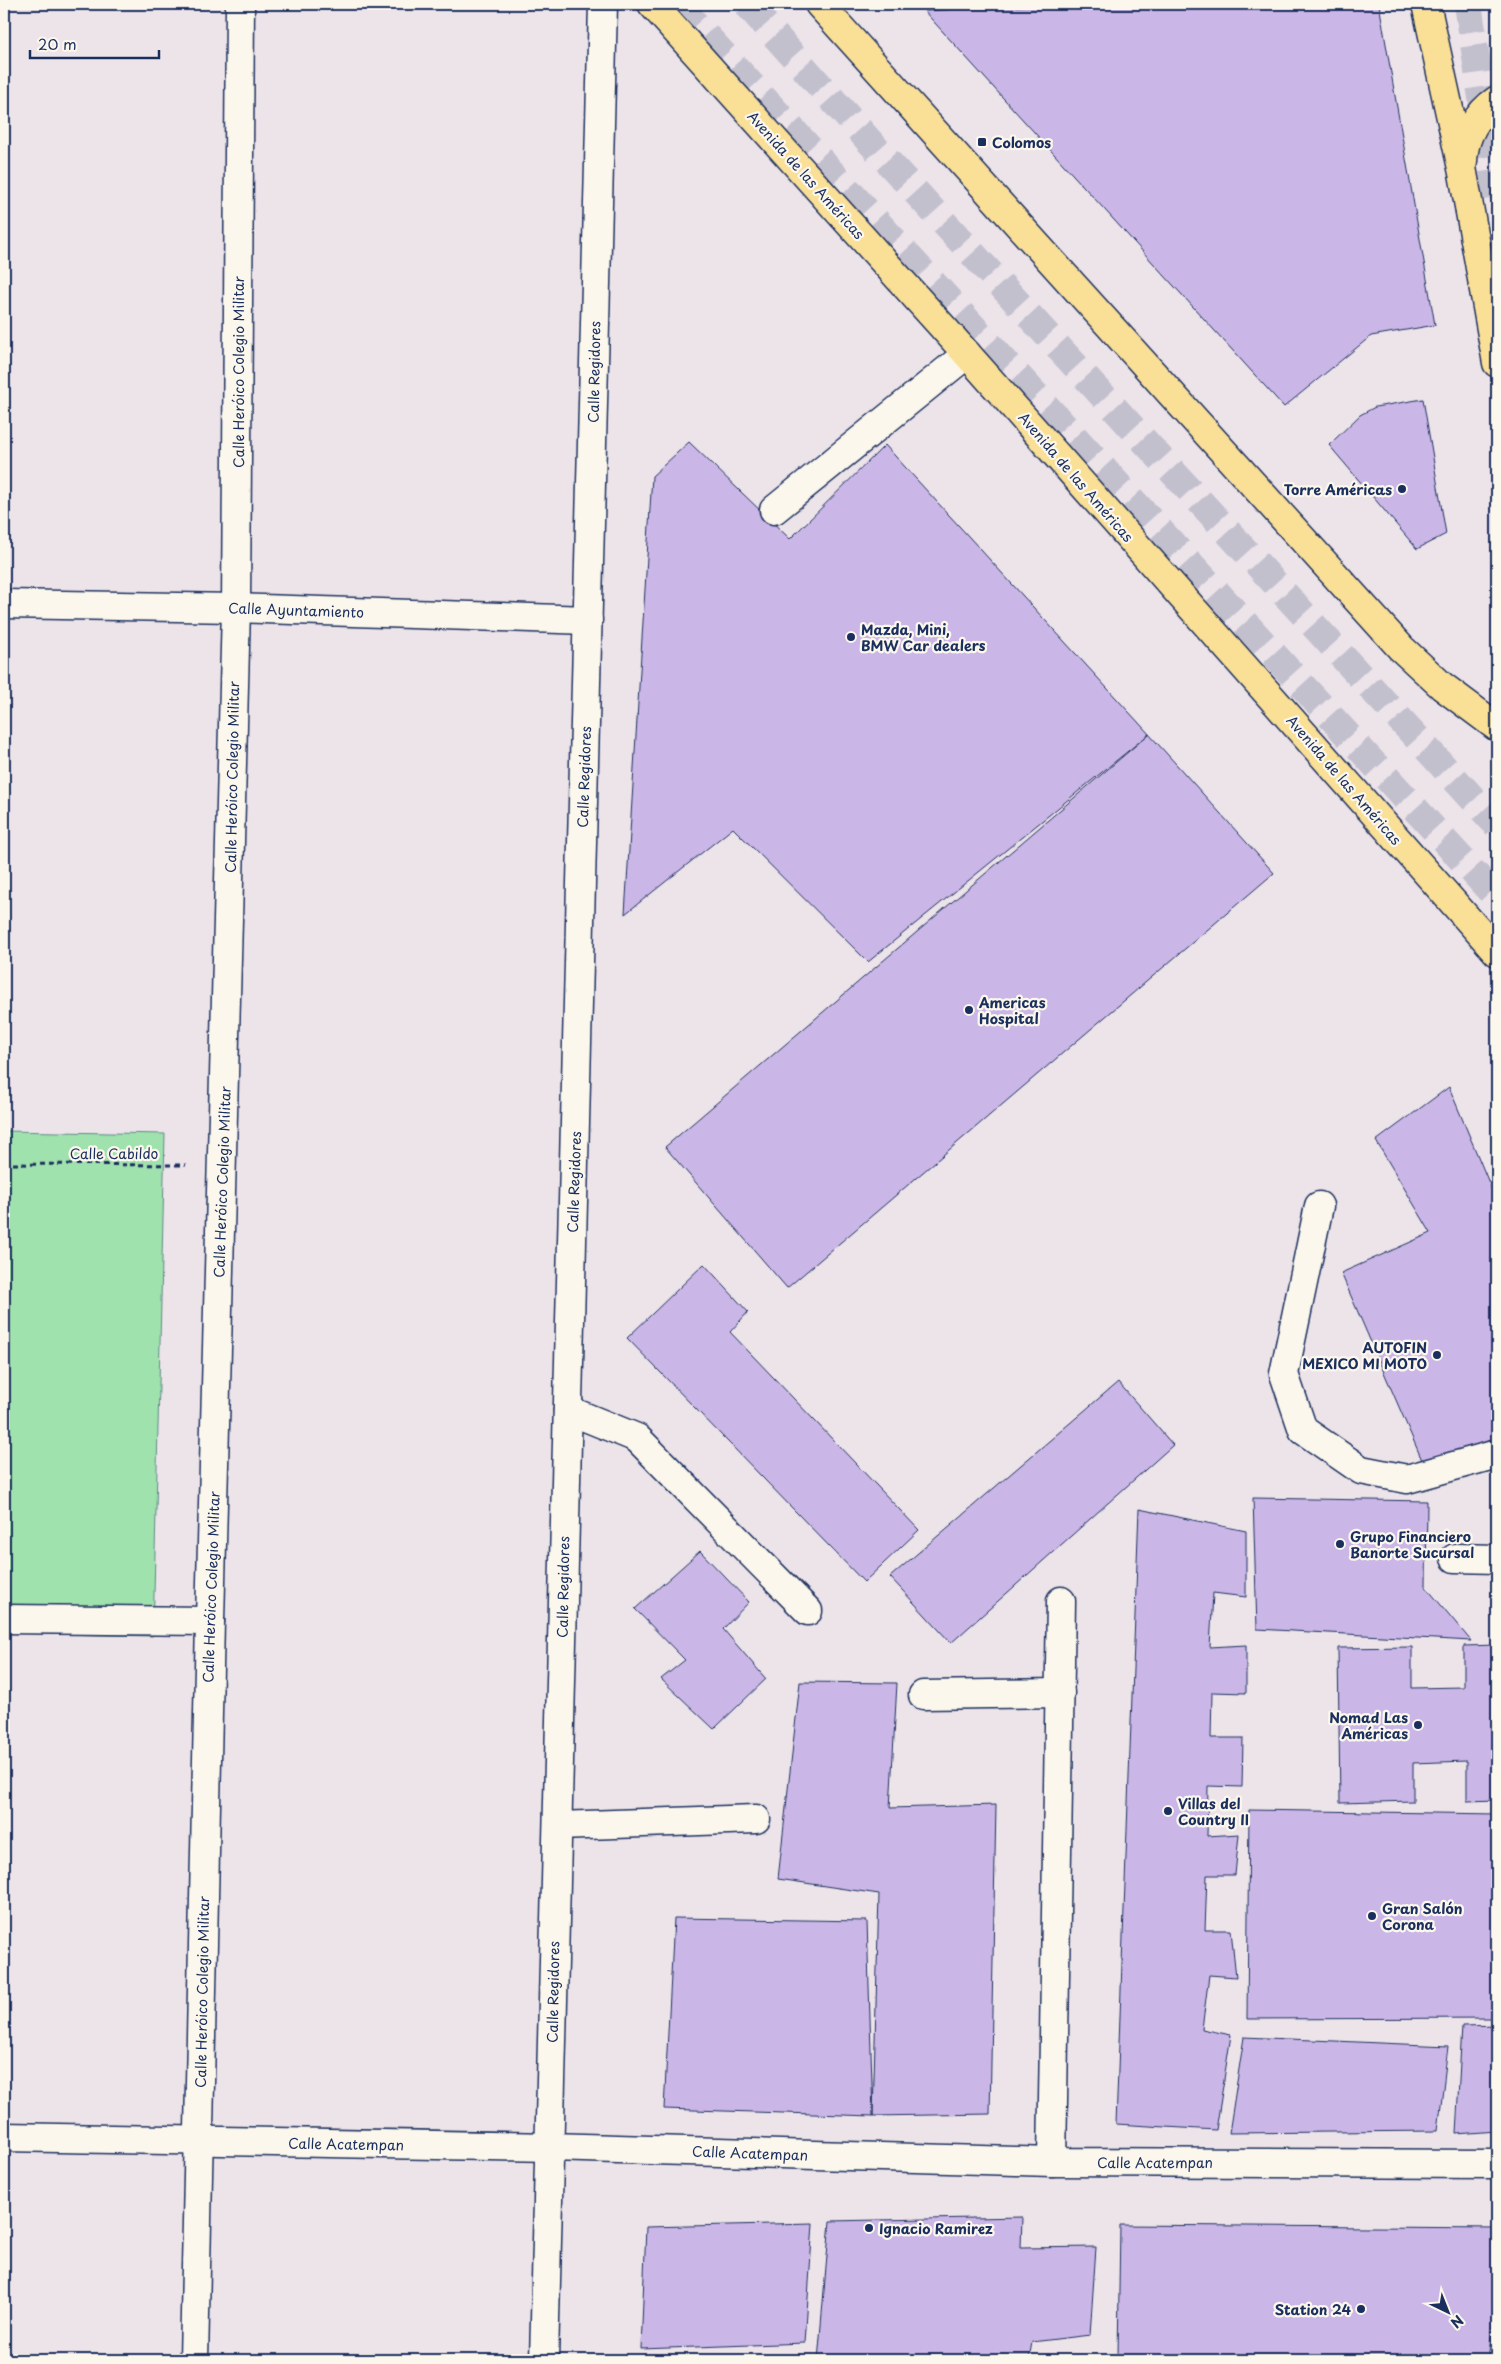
<svg xmlns="http://www.w3.org/2000/svg" width="1501" height="2364" font-family="'Playpen Sans',sans-serif">
	<style>
		.green { fill: #a0e2ad; stroke: #5e8886 }
		.building { fill: #cbb7e7; stroke: #1b2f5e }
		.lines { fill: none; stroke-linecap: round; stroke-linejoin: round }
		.major-tunnel { stroke: #c3c0ce; stroke-width: 28; stroke-dasharray: 28 14; stroke-linecap: butt }
		.minor-casing { stroke: #1b2f5e; stroke-width: 31 }
		.major-casing { stroke: #1b2f5e; stroke-width: 31 }
		.path { stroke: #1b2f5e; stroke-width: 3; stroke-dasharray: 5 4; stroke-linecap: butt }
		.minor { stroke: #fbf7ec; stroke-width: 28 }
		.major { stroke: #fadf96; stroke-width: 28 }
		.poi-dot { fill: #1b2f5e; stroke: #fbf7ec; stroke-width: 2 }
		.labels { text-anchor: middle; dominant-baseline: central; stroke-width: 4.5; stroke-linejoin: round; paint-order: stroke }
		.poi-label { font-size: 14px; font-weight: bold; fill: #1b2f5e; stroke: #fbf7ec; text-anchor: start }
		.street-label { font-size: 14px; fill: #1b2f5e; stroke: #fbf7ec }
	</style>
	<rect width="100%" height="100%" fill="#ede4ea"/>
	<filter id="ink" filterUnits="userSpaceOnUse"><feTurbulence type="fractalNoise" baseFrequency=".02" numOctaves="2"/><feDisplacementMap in="SourceGraphic" scale="10" xChannelSelector="R" yChannelSelector="G"/><feConvolveMatrix kernelMatrix="1 2 1 2 8 2 1 2 1" color-interpolation-filters="sRGB"/></filter>
	<g filter="url(#ink)">
		<path class="green" d="M4,1131l161,3 -12,502 -149,-3z"/>
		<g class="building">
			<path d="M1057,4h322l56,321 -64,11 -87,71 -360,-396z"/>
			<path d="M1423,399l23,135 -29,15 -88,-104 31,-30 15,-8z"/>
			<path d="M689,442l101,97 95,-94 264,289 -281,228 -135,-134 -108,86 27,-438z"/>
			<path d="M1149,734l125,139 -487,415 -122,-141z"/>
			<path d="M1449,1087l48,115v235l-72,30 -84,-194 90,-40 -55,-92z"/>
			<path d="M704,1264l44,48 -18,20 189,198 -55,52 -237,-244z"/>
			<path d="M1118,1382l55,63 -222,198 -61,-66z"/>
			<path d="M1253,1498l174,3 -1,86 45,54 -214,-12z"/>
			<path d="M1139,1509l107,22v66l-33,-4 -3,54 36,-2v48l-34,-1 -1,46h32l-1,49 -34,-1 -1,50 32,-2 -4,41h-28l-2,55h26l5,47 -27,-2 -7,54 29,6 -15,95 -100,-6z"/>
			<path d="M700,1551l49,51 -26,27 43,50 -52,50 -53,-50 24,-19 -50,-51z"/>
			<path d="M1497,1645v155l-30,1v-40l-54,2v38l-73,2 -2,-155 74,-1v41l52,-1v-41z"/>
			<path d="M800,1682l97,1 -7,125 106,-3 -6,309 -117,2 6,-222 -101,-15z"/>
			<path d="M1249,1810l248,4v204l-250,1z"/>
			<path d="M674,1918l193,3 6,195 -209,-7z"/>
			<path d="M1497,2025v106l-41,3 6,-108z"/>
			<path d="M1244,2037l204,9 -10,85 -209,2z"/>
			<path d="M1022,2217l-1,31 75,-1 -6,88 -58,7 -3,18h-211l12,-139z"/>
			<path d="M813,2223l-8,120 -164,6 5,-122z"/>
			<path d="M1120,2225l377,3v64l-9,68h-331l-39,-3z"/>
		</g>
		<g class="lines">
			<g class="major-tunnel">
				<path d="M677,4l820,894"/>
				<path d="M747,4l133,149 617,672"/>
				<path d="M1468,4l29,194"/>
			</g>
			<g class="minor-casing">
				<g id="minor">
					<path d="M774,510l193,-156"/>
					<path d="M4,604l232,4 352,12"/>
					<path d="M1319,1206l-35,168 19,56 58,40 46,9 90,-25"/>
					<path d="M568,1410l69,28 171,173"/>
					<path d="M1455,1558l42,1"/>
					<path d="M4,1619l206,2"/>
					<path d="M923,1695l137,-2"/>
					<path d="M558,1826l198,-7"/>
					<path d="M4,2137l546,10 502,15 445,2"/>
					<path d="M1052,2162l9,-561"/>
					<path d="M194,2360l16,-739 26,-1013 4,-604"/>
					<path d="M544,2360l59,-2356"/>
				</g>
			</g>
			<g class="major-casing">
				<g id="major">
					<path d="M652,4l315,350 530,598"/>
					<path d="M819,4l582,644 41,38 55,41"/>
					<path d="M1426,4l37,169 34,190"/>
					<path d="M1463,162c0,-24 14,-49 34,-62"/>
				</g>
			</g>
			<path class="path" d="M4,1164l182,1"/>
			<use href="#minor" class="minor"/>
			<use href="#major" class="major"/>
		</g>
	</g>
	<g class="poi-dot">
		<rect x="977" y="137" width="10" height="10" rx="2.5"/>
		<circle cx="1402" cy="489" r="5"/>
		<circle cx="851" cy="637" r="5"/>
		<circle cx="969" cy="1010" r="5"/>
		<circle cx="1437" cy="1355" r="5"/>
		<circle cx="1340" cy="1544" r="5"/>
		<circle cx="1418" cy="1725" r="5"/>
		<circle cx="1168" cy="1811" r="5"/>
		<circle cx="1372" cy="1916" r="5"/>
		<circle cx="869" cy="2228" r="5"/>
		<circle cx="1361" cy="2309" r="5"/>
	</g>
	<g class="labels">
		<g class="poi-label">
			<text x="992" y="142">Colomos</text>
			<text x="1392" y="489" text-anchor="end">Torre Américas</text>
			<text x="861" y="629">Mazda, Mini,<tspan x="861" dy="16">BMW Car dealers</tspan></text>
			<text x="979" y="1002">Americas<tspan x="979" dy="16">Hospital</tspan></text>
			<text x="1427" y="1347" text-anchor="end">AUTOFIN<tspan x="1427" dy="16">MEXICO MI MOTO</tspan></text>
			<text x="1350" y="1536">Grupo Financiero<tspan x="1350" dy="16">Banorte Sucursal</tspan></text>
			<text x="1408" y="1717" text-anchor="end">Nomad Las<tspan x="1408" dy="16">Américas</tspan></text>
			<text x="1178" y="1803">Villas del<tspan x="1178" dy="16">Country II</tspan></text>
			<text x="1382" y="1908">Gran Salón<tspan x="1382" dy="16">Corona</tspan></text>
			<text x="879" y="2228">Ignacio Ramirez</text>
			<text x="1351" y="2309" text-anchor="end">Station 24</text>
		</g>
		<g class="street-label">
			<text transform="translate(806 175) rotate(48)">Avenida de las Américas</text>
			<text transform="translate(238 372) rotate(-90)">Calle Heróico Colegio Militar</text>
			<text transform="translate(594 372) rotate(-89)">Calle Regidores</text>
			<text transform="translate(1076 477) rotate(49)">Avenida de las Américas</text>
			<text transform="translate(296 610) rotate(2)">Calle Ayuntamiento</text>
			<text transform="translate(232 777) rotate(-89)">Calle Heróico Colegio Militar</text>
			<text transform="translate(584 777) rotate(-88)">Calle Regidores</text>
			<text transform="translate(1344 780) rotate(49)">Avenida de las Américas</text>
			<text x="114" y="1153">Calle Cabildo</text>
			<text transform="translate(222 1182) rotate(-88)">Calle Heróico Colegio Militar</text>
			<text transform="translate(574 1182) rotate(-88)">Calle Regidores</text>
			<text transform="translate(211 1587) rotate(-88)">Calle Heróico Colegio Militar</text>
			<text transform="translate(563 1587) rotate(-89)">Calle Regidores</text>
			<text transform="translate(202 1992) rotate(-89)">Calle Heróico Colegio Militar</text>
			<text transform="translate(553 1992) rotate(-89)">Calle Regidores</text>
			<text transform="translate(346 2144) rotate(1)">Calle Acatempan</text>
			<text transform="translate(750 2153) rotate(2)">Calle Acatempan</text>
			<text x="1155" y="2162">Calle Acatempan</text>
		</g>
	</g>
	<rect width="1501" height="2364" fill="none" stroke="#fbf7ec" stroke-width="20"/>
	<rect x="10" y="10" width="1481" height="2344" fill="none" stroke="#1b2f5e" stroke-width="2" filter="url(#ink)"/>
	<g transform="translate(1448 2312) rotate(137)" stroke="#fbf7ec" stroke-width="4" paint-order="stroke">
	<path d="M0-4L9 19L0 12L-9 19Z" fill="#1b2f5e"/>
	<text y="-8" font-size="14" font-weight="bold" text-anchor="middle" fill="#1b2f5e">N</text>
	</g>
	<path d="M30 50v8h129v-8" fill="none" stroke="#1b2f5e" stroke-width="2.5"/>
	<text x="38" y="50" font-size="15" fill="#1b2f5e" stroke="#fbf7ec" stroke-width="4" paint-order="stroke">20 m</text>
</svg>
